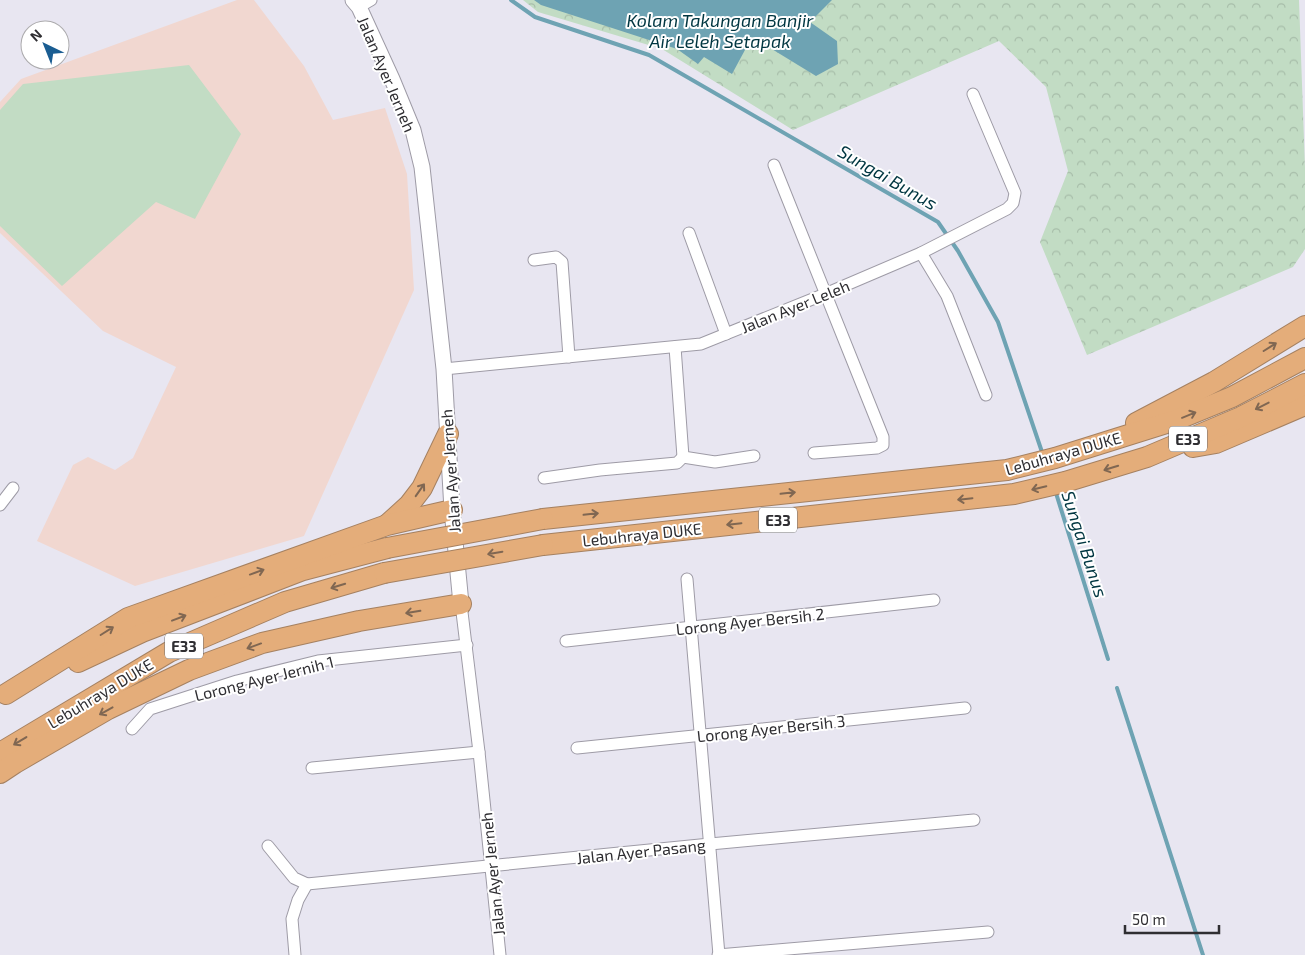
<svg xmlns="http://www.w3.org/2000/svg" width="1305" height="955" font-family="'Exo 2',sans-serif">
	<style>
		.education { fill: #f1d7d0 }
		.forest { fill: url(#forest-crowns) }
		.pitch { fill: #c2dcc4 }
		.water { fill: #6ea3b3 }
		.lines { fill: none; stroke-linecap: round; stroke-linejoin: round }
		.stream { stroke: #6ea3b3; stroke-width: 4 }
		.minor-casing { stroke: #9e9ba6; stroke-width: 13 }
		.secondary-casing { stroke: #9e9ba6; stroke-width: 17 }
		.motorway-casing { stroke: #a58161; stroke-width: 22 }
		.minor { stroke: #fff; stroke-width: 11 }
		.secondary { stroke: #fff; stroke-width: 15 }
		.motorway { stroke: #e4ad7a; stroke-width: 20 }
		.motorway-bridge-casing { stroke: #a58161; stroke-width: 22; stroke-linecap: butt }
		.motorway-bridge { stroke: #e4ad7a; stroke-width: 20 }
		.oneway { stroke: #806752 }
		.labels { text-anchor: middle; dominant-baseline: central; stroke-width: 4; stroke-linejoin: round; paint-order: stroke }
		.shield { fill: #fff; stroke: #6d6d70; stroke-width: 1 }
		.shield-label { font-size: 15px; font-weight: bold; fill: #2f2e32 }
		.street-label { font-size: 16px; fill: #2f2e32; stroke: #fff }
		.water-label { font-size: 18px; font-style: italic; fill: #003641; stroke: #fff }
	</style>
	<defs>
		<pattern id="forest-crowns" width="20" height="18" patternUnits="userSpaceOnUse" patternTransform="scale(1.25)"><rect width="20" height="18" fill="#c2dcc4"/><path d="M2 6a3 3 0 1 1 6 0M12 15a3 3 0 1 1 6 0" fill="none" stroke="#a7bda9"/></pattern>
	</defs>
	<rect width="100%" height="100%" fill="#e8e6f1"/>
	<path class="education" d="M237,0h17l50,66 29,54 52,-12 22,66 7,116 -110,246 -169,50 -98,-45 36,-76 15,-8 27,13 18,-12 43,-91 -73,-36 -103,-98v-131l21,-23z"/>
	<path class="forest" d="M523,0h776l6,168v81l-12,18 -206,88 -47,-113 28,-71 -22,-84 -47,-46 -206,89 -131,-81 -124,-37z"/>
	<path class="pitch" d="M189,65l52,69 -46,85 -39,-17 -94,84 -62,-60v-116l23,-26z"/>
	<path class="water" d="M534,0h298l-22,22 27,19 1,23 -22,12 -64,-39 -20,37 -28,-17 -6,7 -21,-15 -136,-44z"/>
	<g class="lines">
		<g class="stream">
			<path d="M511,0l24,17 114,38 289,167 20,29 40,71 45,133"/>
			<path d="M1055,490l53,169"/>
			<path d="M1117,688l86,267"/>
		</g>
		<g class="minor-casing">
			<g id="minor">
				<path d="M359,7l12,-7"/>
				<path d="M774,165l109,272v8l-6,3 -63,5"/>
				<path d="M689,233l37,101"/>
				<path d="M921,253l26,43 39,99"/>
				<path d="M534,260l22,-3 6,5 7,95"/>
				<path d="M675,347l8,110"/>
				<path d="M444,369l257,-25 124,-50 96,-41 86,-44 6,-6 2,-10 -42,-99"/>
				<path d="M683,457l32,5 39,-6"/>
				<path d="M544,478l56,-8 77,-7 6,-6"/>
				<path d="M0,505l13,-17"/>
				<path d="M687,579l32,376"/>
				<path d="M461,604l18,148 21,203"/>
				<path d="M566,641l368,-41"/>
				<path d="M132,729l18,-20 87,-28 81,-20 149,-16"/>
				<path d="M577,748l388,-40"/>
				<path d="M312,768l167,-16"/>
				<path d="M268,846l26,32 13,6 -9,16 -6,19 3,36"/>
				<path d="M307,884l403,-40 264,-24"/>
				<path d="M718,955l270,-23"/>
			</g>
		</g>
		<g class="secondary-casing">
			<path id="secondary" d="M353,0l6,7 33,72 21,51 9,37 22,202 8,141 9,94"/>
		</g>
		<g class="motorway-casing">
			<g id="motorway">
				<path d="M1136,423l78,-41 91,-56"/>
				<path d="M1193,447l23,-4 89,-38"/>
				<path d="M543,519l464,-49 48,-12 121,-38 56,-23 73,-39"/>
				<path d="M388,524l21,-19 13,-17 26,-54"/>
				<path d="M543,545l471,-51 51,-12 82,-25 94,-40 64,-33"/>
				<path d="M78,662l64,-30 161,-62 84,-22"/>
				<path d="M6,694l122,-76 259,-93 65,-15"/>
				<path d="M0,753l169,-101 116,-50 99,-29"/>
				<path d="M0,773l15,-10 93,-54 81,-39 73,-27 97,-22 102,-17"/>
			</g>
		</g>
		<use href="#minor" class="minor"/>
		<use href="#secondary" class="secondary"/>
		<use href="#motorway" class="motorway"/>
		<g class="motorway-bridge-casing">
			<g id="motorway-bridge">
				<path d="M387,548l156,-29"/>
				<path d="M384,573l159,-28"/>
			</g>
		</g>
		<use href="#motorway-bridge" class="motorway-bridge"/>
	</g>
	<defs><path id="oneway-shaft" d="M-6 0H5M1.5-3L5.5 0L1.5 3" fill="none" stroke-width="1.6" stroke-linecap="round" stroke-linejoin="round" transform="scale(1.25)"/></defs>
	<g class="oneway">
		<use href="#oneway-shaft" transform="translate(1270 347) rotate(-32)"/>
		<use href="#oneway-shaft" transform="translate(1262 406) rotate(153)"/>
		<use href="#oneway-shaft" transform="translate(1189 415) rotate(-22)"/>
		<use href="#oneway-shaft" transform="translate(1111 468) rotate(163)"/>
		<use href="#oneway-shaft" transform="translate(1039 488) rotate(167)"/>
		<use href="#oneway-shaft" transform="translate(420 490) rotate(-55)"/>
		<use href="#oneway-shaft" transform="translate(788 493) rotate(-6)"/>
		<use href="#oneway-shaft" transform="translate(965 499) rotate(174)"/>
		<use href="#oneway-shaft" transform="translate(591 514) rotate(-6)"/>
		<use href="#oneway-shaft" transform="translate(734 524) rotate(174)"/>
		<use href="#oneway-shaft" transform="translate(495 553) rotate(170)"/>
		<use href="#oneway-shaft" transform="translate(257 572) rotate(-20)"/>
		<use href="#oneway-shaft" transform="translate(338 586) rotate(163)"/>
		<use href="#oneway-shaft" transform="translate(413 612) rotate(171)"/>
		<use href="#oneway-shaft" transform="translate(179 618) rotate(-21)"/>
		<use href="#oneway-shaft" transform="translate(107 631) rotate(-32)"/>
		<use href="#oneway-shaft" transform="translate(254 646) rotate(160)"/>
		<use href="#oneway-shaft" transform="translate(106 711) rotate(151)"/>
		<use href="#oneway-shaft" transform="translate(20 741) rotate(149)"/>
	</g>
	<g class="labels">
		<g class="shield">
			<rect x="1169" y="426.5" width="38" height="25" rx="4"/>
			<rect x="759" y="507.5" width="38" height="25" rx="4"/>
			<rect x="165" y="633.5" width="38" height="25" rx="4"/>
		</g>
		<g class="shield-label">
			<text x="1188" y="439">E33</text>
			<text x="778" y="520">E33</text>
			<text x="184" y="646">E33</text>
		</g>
		<g class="street-label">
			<text transform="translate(387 74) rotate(67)">Jalan Ayer Jerneh</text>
			<text transform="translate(795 306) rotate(-22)">Jalan Ayer Leleh</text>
			<text transform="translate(1063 453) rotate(-16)">Lebuhraya DUKE</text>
			<text transform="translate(450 471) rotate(-94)">Jalan Ayer Jerneh</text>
			<text transform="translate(642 534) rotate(-6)">Lebuhraya DUKE</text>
			<text transform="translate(750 621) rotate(-6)">Lorong Ayer Bersih 2</text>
			<text transform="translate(264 678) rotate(-14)">Lorong Ayer Jernih 1</text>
			<text transform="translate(100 693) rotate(-31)">Lebuhraya DUKE</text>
			<text transform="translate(771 728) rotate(-6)">Lorong Ayer Bersih 3</text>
			<text transform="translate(641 851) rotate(-6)">Jalan Ayer Pasang</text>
			<text transform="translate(492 874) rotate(-96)">Jalan Ayer Jerneh</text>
		</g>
		<g class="water-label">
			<text x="720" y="20">Kolam Takungan Banjir<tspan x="720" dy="21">Air Leleh Setapak</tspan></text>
			<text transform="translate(888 177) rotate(30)">Sungai Bunus</text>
			<text transform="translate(1085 544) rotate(72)">Sungai Bunus</text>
		</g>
	</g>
	<g transform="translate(45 45) rotate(317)"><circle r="24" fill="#ffffff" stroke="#acabad"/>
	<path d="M0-4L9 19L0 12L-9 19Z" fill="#1a5d92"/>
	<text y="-8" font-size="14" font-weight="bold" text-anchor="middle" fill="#2f2e32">N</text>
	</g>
	<path d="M1125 925v8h94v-8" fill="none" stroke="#2f2e32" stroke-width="2.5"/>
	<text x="1132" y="925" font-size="15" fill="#2f2e32" stroke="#ffffff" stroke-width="4" paint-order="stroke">50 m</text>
</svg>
